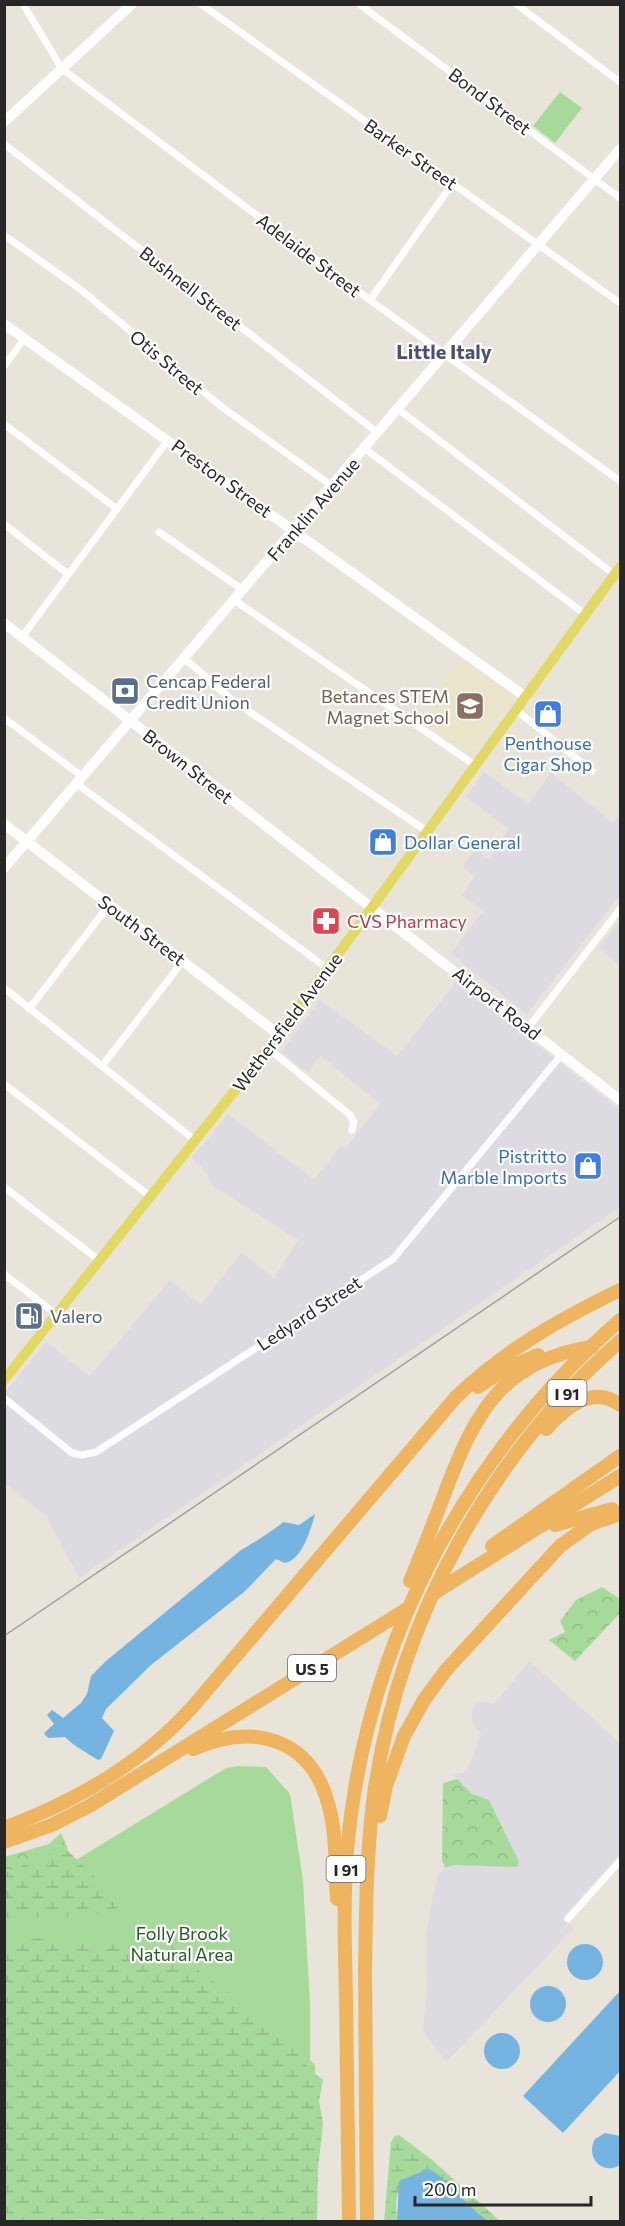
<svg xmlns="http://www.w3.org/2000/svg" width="625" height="2226" font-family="Commissioner,sans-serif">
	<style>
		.industrial { fill: #dddae1 }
		.education { fill: #e9e4ca }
		.green { fill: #a6da9a }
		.forest { fill: url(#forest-crowns) }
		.wetland { fill: url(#wetland-marsh) }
		.water { fill: #75b3e1 }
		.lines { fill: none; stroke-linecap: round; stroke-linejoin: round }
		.street { stroke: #fff; stroke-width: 7 }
		.secondary { stroke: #fff; stroke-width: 10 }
		.primary { stroke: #e2d965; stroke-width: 10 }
		.highway { stroke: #eeb45f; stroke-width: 14 }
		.rail { stroke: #9d9daf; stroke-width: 1.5 }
		.labels { text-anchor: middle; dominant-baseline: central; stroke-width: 4.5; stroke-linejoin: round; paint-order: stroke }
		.shield { fill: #fff; stroke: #686868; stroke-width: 1.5 }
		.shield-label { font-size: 16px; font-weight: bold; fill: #272727 }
		.street-label { font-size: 18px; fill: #272727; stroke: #fff }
		.service-label { font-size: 18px; fill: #4e5e75; stroke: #fff; text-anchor: start }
		.education-label { font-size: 18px; fill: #785e54; stroke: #fff; text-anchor: end }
		.shop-label { font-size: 18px; fill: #366cbe; stroke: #fff }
		.health-label { font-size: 18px; fill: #be3a42; stroke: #fff; text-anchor: start }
		.park-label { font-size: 18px; fill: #225b1f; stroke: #fff }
		.neighbourhood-label { font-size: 20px; font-weight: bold; fill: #4c4d72; stroke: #fff }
	</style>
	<defs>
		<pattern id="forest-crowns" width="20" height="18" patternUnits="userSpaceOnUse" patternTransform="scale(1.5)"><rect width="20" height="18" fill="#a6da9a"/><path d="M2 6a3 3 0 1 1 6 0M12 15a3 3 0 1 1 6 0" fill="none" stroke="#8fbb85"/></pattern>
		<pattern id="wetland-marsh" width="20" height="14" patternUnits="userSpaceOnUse" patternTransform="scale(1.5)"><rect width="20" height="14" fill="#a6da9a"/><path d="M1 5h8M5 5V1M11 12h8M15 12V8" fill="none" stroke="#8fbb85"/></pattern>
	</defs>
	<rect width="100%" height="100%" fill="#e8e4d9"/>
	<g class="industrial">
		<path d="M484,772l44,32 23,-31 62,50 7,-10v82l-93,119 -76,-60 32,-43 -21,-16 13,-19 -13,-10 14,-18 13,11 20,-30 -43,-32z"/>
		<path d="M620,921v44l-21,-17z"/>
		<path d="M456,982l164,128v97l-541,371 -33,-62 -41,-33 -1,-89 42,-52 44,34 80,-96 31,25 41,-53 32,27 24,-39 -86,-55 -5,-12 -15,-15 36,-44 86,66 27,-34 4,3 35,-45 -59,-48 -13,16 -27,-20 39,-52 77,56z"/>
		<path d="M530,1661l90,83v110l-57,63 11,11 -128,134 -23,-31 4,-42 -1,-56 11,-56 8,-9 9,-3 65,-3 -30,-62 -17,-6 -18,-19 13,-4 14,-37 -8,-11 -2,-13 10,-9 13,3z"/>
	</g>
	<path class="education" d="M461,659l53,37 -43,59 -48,-33 17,-26 -4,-3z"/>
	<g class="green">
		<path d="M560,92l22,16 -27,35 -22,-17z"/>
		<path d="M239,1766l27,1 24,27 13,87 7,122v57l5,5 1,156 -206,1 -4,-3 -101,2v-343l63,-13 158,-97z"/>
	</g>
	<g class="forest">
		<path d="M602,1587l18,12v14l-45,48 -26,-21 16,-8 -5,-11 16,-21z"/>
		<path d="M457,1779l15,15 17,6 30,62 -2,5 -63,-2 -9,3 -3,-8 1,-77z"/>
		<path d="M61,1833l7,16 -63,24 -1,-16 45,-13z"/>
	</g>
	<g class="wetland">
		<path d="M65,1848l48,47 12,9c-37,21 -80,9 -120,14v-45z"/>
		<path d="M40,1938l29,6 103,1 18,19 72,54 36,34 11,17 14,11 -4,21 4,22 -5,46 -1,52 -207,1 -10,-4 -11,3 -10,-6 -14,6 -60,1v-280z"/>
		<path d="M399,2135l32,24 69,62h-11l-14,-8 -43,-43c-14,0 -32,12 -35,27 -2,7 0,17 0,24l-13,1 7,-80 4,-6z"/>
	</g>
	<g class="water">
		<path d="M315,1514c-4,15 -13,46 -30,49l-9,-4 -32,33 -93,73 -45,44 -4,9 12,13 -13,28 -3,1c-12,-8 -23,-13 -33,-23l-17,1 -4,-5 10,-9 -7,-9 5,-5 11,8 18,-15 6,-9 4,-18 15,-15 135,-111c6,-3 38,-23 42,-28l16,3z"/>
		<circle cx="585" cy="1962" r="18"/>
		<circle cx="548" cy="2004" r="18"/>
		<path d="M620,1991v80l-57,62 -40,-37z"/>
		<circle cx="502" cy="2051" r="18"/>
		<path d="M605,2133l15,3v29c-18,11 -35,-8 -25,-26z"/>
		<path d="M428,2169c19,7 39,40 61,52h-92l2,-40z"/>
	</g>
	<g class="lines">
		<g class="street">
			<path d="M23,4l39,65 308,231 250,181"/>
			<path d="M201,4l419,299"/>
			<path d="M359,4l261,194"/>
			<path d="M516,4l104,78"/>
			<path d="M4,144l374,289"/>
			<path d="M4,235l76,54 142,118 110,79"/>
			<path d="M370,300l82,-116"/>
			<path d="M4,366l21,-28"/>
			<path d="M398,409l217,166"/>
			<path d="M4,424l113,85"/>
			<path d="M364,448l222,167"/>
			<path d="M4,524l64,50"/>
			<path d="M159,532l84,58"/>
			<path d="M234,600l242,166"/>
			<path d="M22,637l146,-197"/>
			<path d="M184,658l48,42 196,132"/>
			<path d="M516,710l76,61"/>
			<path d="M4,718l79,59"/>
			<path d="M77,784l251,185"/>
			<path d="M4,988l192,153"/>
			<path d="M29,1009l80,-104"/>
			<path d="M528,1028l92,-119"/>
			<path d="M269,1049l81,66 4,7 -2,8"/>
			<path d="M102,1066l81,-105"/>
			<path d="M4,1084l147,113"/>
			<path d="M4,1187l96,74"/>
			<path d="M4,1274l53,41"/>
			<path d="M4,1398l68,55 10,2 14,-3 297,-193 169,-205"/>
			<path d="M568,1919l52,-58"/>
		</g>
		<g class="secondary">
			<path d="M4,122l128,-118"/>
			<path d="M4,324l522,373"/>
			<path d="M4,623l616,477"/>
			<path d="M4,824l275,211"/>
			<path d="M4,868l616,-719"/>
		</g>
		<path class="primary" d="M4,1380l275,-345 341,-468"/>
		<g class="highway">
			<path d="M478,1387l26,-17 34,-15"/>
			<path d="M546,1429c19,-21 47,-45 74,-24"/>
			<path d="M555,1525l57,-16"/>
			<path d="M492,1546l128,-90"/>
			<path d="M410,1581c13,-31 25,-62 37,-94 29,-76 57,-127 145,-140"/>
			<path d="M434,1593l186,-117"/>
			<path d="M193,1749c59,-26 117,-12 135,54 9,30 7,65 9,96"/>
			<path d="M380,1816l6,-30 18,-50 20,-36 22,-30 114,-124 31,-22 29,-10"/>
			<path d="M4,1828c73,-27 140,-66 191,-124l261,-307c49,-47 104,-78 164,-107"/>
			<path d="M4,1842l48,-17 39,-20 316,-196"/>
			<path d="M349,2222c-1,-75 -2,-149 -3,-223 -1,-49 -3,-99 1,-148 18,-207 118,-395 273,-531"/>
			<path d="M367,2222c0,-84 -2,-167 -2,-250 1,-59 1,-118 9,-177 24,-174 115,-339 246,-454"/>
		</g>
		<path class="rail" d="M4,1636l616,-419"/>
	</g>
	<defs>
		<g id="bank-square" transform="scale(1.5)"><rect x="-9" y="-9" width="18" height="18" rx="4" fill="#5c6f8a" stroke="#fff"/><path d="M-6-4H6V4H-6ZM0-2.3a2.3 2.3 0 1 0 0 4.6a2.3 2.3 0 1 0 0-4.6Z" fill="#fff"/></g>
		<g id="school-square" transform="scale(1.5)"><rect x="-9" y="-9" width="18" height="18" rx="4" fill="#8d6e63" stroke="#fff"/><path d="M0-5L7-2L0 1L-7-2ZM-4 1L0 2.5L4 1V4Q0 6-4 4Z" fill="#fff"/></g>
		<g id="shop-square" transform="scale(1.5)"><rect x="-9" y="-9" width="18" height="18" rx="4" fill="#3f7fe0" stroke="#fff"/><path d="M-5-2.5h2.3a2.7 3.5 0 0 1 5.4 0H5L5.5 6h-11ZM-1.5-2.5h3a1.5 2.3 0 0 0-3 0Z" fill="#fff"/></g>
		<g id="pharmacy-square" transform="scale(1.5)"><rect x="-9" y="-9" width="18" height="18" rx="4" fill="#e0444e" stroke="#fff"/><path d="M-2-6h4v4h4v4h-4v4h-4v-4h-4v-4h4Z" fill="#fff"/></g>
		<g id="fuel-square" transform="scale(1.5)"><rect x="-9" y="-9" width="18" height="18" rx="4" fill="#5c6f8a" stroke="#fff"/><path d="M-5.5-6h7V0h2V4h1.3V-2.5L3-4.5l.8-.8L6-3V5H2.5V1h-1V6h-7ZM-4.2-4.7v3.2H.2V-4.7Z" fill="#fff"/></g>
	</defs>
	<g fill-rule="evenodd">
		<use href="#bank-square" x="125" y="691"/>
		<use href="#school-square" x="470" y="706"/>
		<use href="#shop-square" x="548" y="714"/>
		<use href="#shop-square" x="383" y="842"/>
		<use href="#pharmacy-square" x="326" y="921"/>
		<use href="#shop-square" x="588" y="1166"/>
		<use href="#fuel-square" x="29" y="1316"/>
	</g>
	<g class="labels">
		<g class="shield">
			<rect x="547.5" y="1380" width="39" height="26" rx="4.5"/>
			<rect x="288" y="1655" width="48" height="26" rx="4.5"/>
			<rect x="326.5" y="1856" width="39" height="26" rx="4.5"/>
		</g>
		<g class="shield-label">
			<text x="567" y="1393">I 91</text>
			<text x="312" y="1668">US 5</text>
			<text x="346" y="1869">I 91</text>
		</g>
		<g class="street-label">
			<text transform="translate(490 101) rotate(37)">Bond Street</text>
			<text transform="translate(411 154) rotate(35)">Barker Street</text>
			<text transform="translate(309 255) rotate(37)">Adelaide Street</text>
			<text transform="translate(191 288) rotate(38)">Bushnell Street</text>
			<text transform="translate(167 362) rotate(40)">Otis Street</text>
			<text transform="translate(222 478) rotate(36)">Preston Street</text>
			<text transform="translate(313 509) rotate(-49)">Franklin Avenue</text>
			<text transform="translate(188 766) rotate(38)">Brown Street</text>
			<text transform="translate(142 930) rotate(37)">South Street</text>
			<text transform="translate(497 1003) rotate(38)">Airport Road</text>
			<text transform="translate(287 1022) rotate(-53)">Wethersfield Avenue</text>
			<text transform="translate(309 1313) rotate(-33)">Ledyard Street</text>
		</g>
		<g class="service-label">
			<text x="146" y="681">Cencap Federal<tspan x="146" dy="21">Credit Union</tspan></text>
			<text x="50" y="1316">Valero</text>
		</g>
		<g class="education-label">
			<text x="449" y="696">Betances STEM<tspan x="449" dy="21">Magnet School</tspan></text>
		</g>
		<g class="shop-label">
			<text x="548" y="743">Penthouse<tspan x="548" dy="21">Cigar Shop</tspan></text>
			<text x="404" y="842" text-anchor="start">Dollar General</text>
			<text x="567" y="1156" text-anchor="end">Pistritto<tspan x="567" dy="21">Marble Imports</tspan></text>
		</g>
		<g class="health-label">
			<text x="347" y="921">CVS Pharmacy</text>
		</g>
		<g class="park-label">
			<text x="182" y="1933">Folly Brook<tspan x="182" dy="21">Natural Area</tspan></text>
		</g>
		<g class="neighbourhood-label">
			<text x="444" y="351">Little Italy</text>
		</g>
	</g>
	<rect width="625" height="2226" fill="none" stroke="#272727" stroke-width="12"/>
	<path d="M415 2196v9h176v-9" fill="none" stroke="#272727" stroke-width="3"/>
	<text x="424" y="2196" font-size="18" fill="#272727" stroke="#ffffff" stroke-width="4.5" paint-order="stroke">200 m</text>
</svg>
